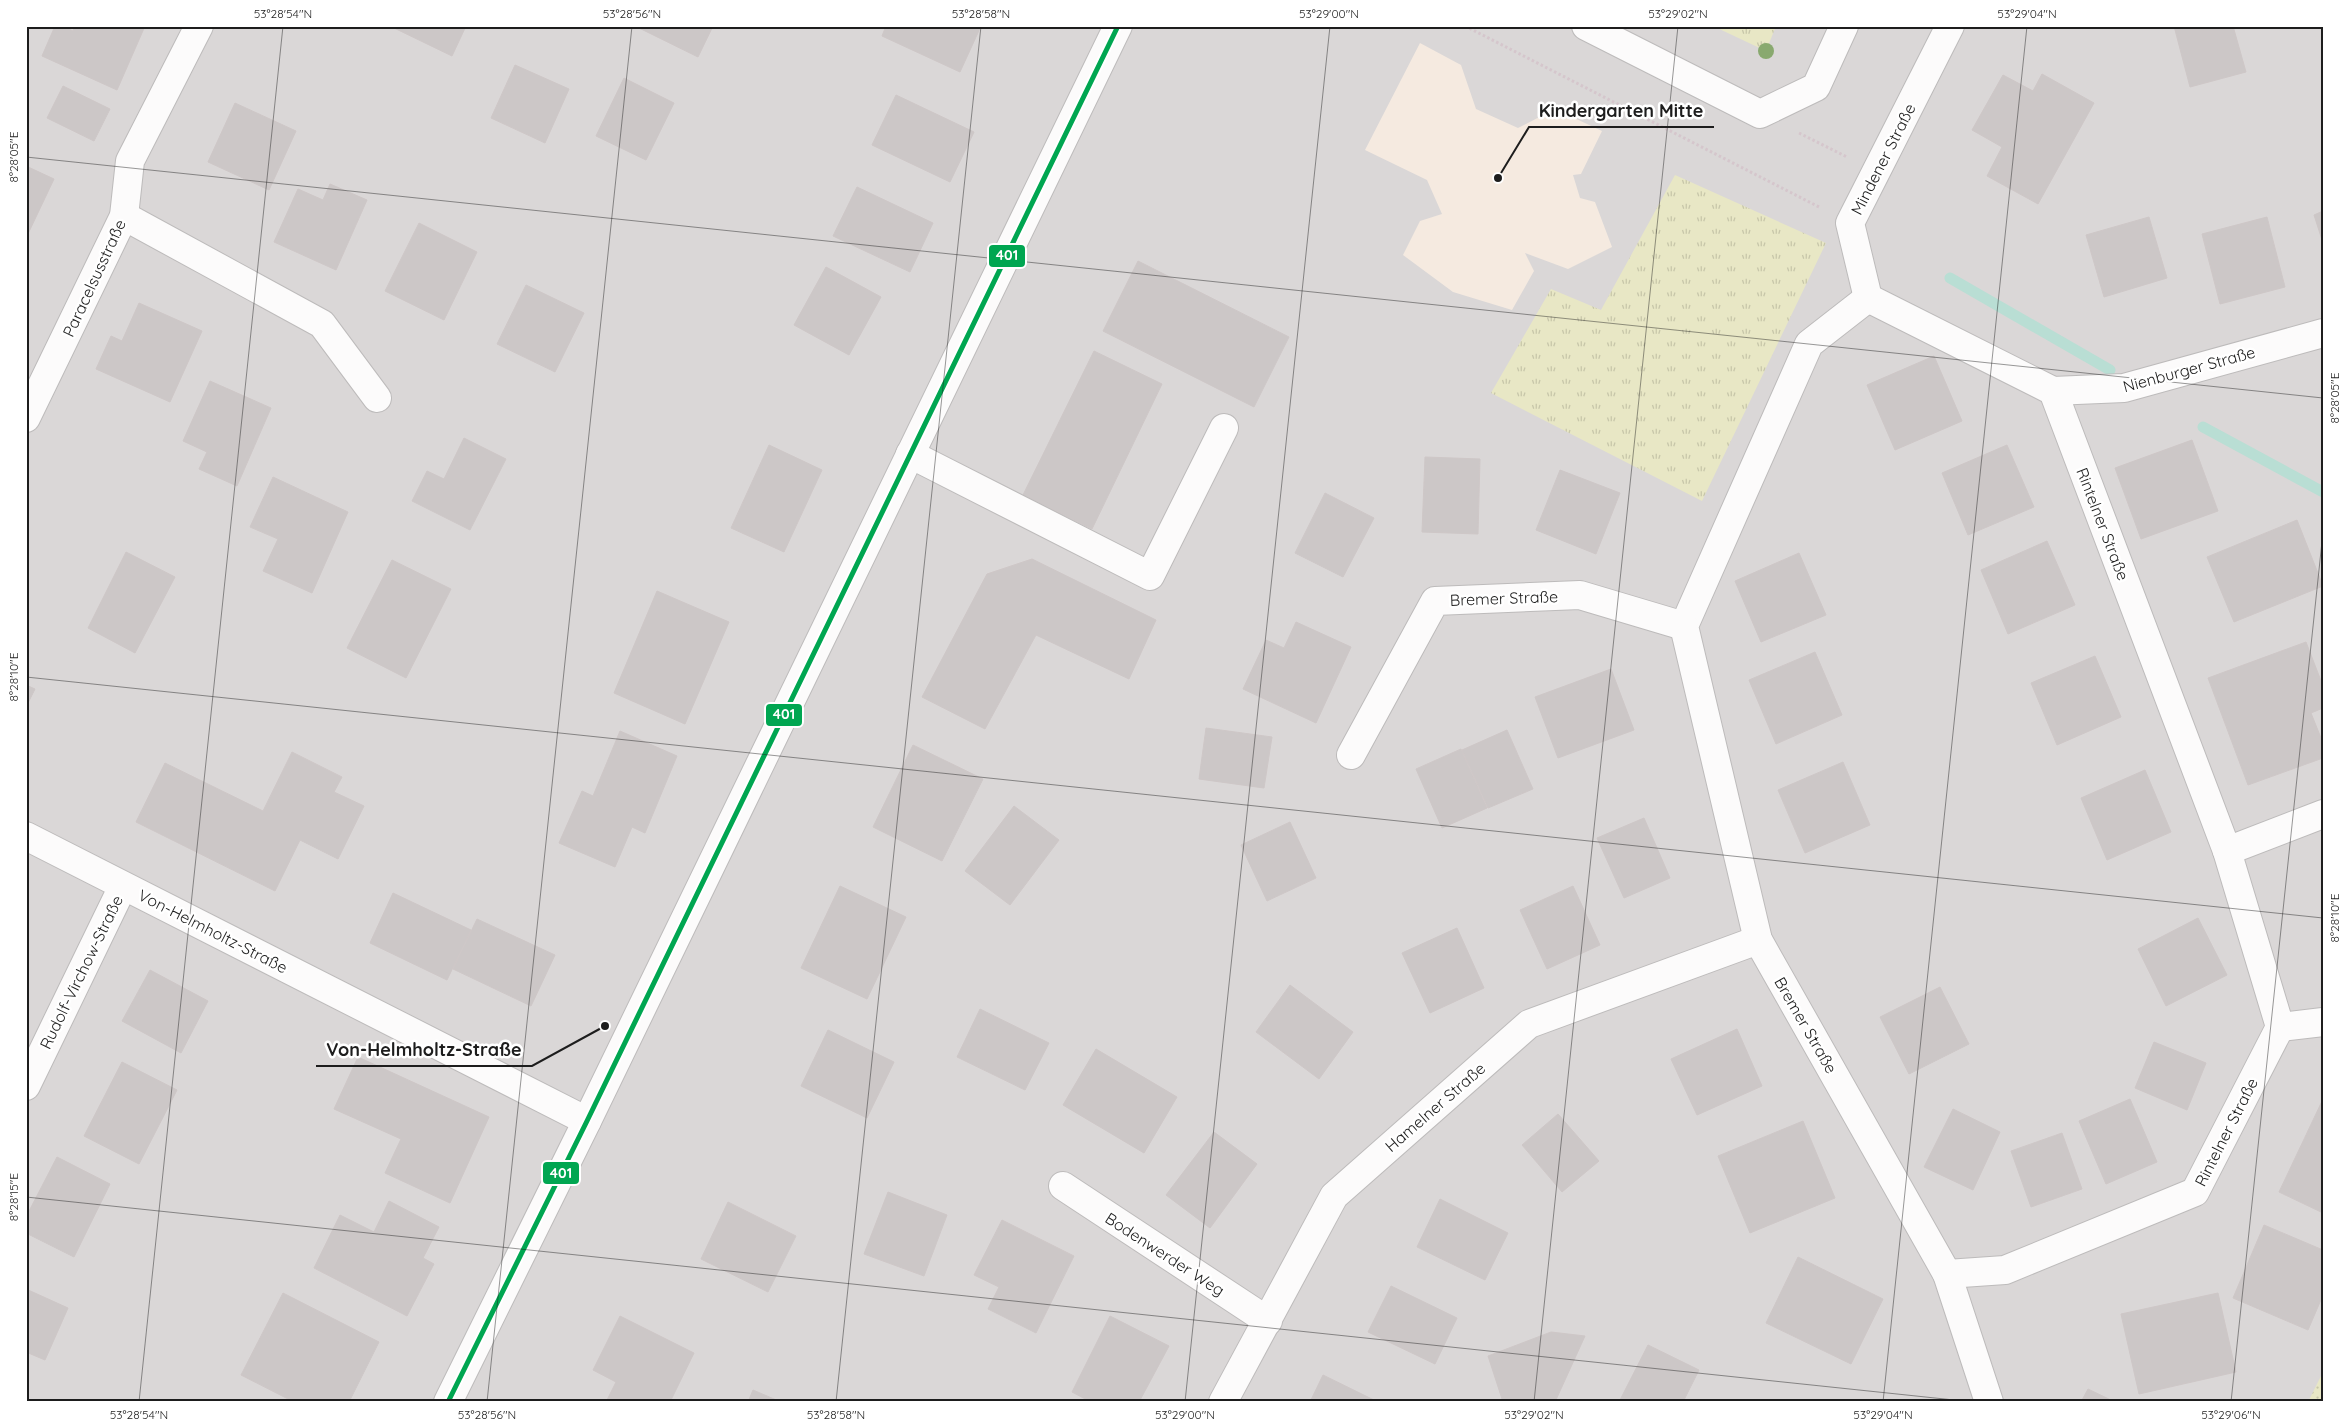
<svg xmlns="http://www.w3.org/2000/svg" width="2349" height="1428" font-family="Quicksand,sans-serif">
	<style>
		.residential { fill: #dad7d7 }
		.education { fill: #f5eae0 }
		.grass { fill: url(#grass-tufts) }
		.garden { fill: url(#garden-dots) }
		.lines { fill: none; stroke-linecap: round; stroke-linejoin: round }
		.stream { stroke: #b9ded4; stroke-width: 11 }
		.building { fill: #ccc7c7; stroke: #cec7c7 }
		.minor-casing { stroke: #bdbbbb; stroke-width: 30 }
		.path { stroke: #d5c6cc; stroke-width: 3; stroke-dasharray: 2.5 2.5; stroke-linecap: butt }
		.minor { stroke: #fcfbfb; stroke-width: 28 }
		.bus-1-casing { stroke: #fff; stroke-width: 9 }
		.bus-1 { stroke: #00a651; stroke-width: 5 }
		.tree { fill: #89a96f }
		.ticks { fill: none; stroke: #1d1d1d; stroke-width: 1; stroke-opacity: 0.45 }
		.labels { text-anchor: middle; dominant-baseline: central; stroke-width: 5; stroke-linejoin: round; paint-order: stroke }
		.street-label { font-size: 16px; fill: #1d1d1d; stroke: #fff }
		.leader { fill: none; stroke: #1d1d1d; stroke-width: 2 }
		.callout-dot { fill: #1d1d1d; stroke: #fff; stroke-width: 2 }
		.callout-label { font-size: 18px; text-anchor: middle; font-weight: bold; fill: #1d1d1d; stroke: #fff; stroke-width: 5; stroke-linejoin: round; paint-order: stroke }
		.line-badge { stroke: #fff; stroke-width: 2 }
		.badge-label { font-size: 14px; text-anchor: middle; font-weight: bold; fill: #fff }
		.neatline { fill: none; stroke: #1d1d1d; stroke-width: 2 }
		.ticks-label { font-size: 12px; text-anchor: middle; fill: #1d1d1d }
	</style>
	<defs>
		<pattern id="grass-tufts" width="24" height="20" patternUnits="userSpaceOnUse" patternTransform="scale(1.25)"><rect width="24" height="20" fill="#e8e7c5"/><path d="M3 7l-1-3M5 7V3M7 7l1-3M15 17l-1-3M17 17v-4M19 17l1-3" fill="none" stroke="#c7c6a9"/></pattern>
		<pattern id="garden-dots" width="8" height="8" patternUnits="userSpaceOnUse" patternTransform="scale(1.25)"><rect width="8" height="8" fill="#e8e7c5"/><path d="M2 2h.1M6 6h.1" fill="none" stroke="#c7c6a9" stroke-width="1.8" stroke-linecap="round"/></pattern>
	</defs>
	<rect width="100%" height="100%" fill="#ebe6e6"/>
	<rect class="residential" x="26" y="26" width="2297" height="1376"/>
	<path class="education" d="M1420,43l41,22 15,44 42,19 37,-19 47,22 -21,43 -8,1 7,23 15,4 17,45 -44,22 -43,-16 9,18 -22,39 -59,-18 -50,-37 17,-34 22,-7 -15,-34 -62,-30z"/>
	<g class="grass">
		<path d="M1713,26h63l-10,25z"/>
		<path d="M1675,175l151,68 -124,258 -211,-108 60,-104 50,21z"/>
	</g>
	<path class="garden" d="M2323,1372v30h-15z"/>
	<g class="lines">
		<g class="stream">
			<path d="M1950,278l160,92"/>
			<path d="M2203,427l120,65"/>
		</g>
	</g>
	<g class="building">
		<path d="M55,26h7l11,5 2,-5h70l-28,64 -75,-34z"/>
		<path d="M390,26h76l-14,30z"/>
		<path d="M635,26h78l-15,31z"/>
		<path d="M886,26h95l-21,46 -78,-36z"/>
		<path d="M2174,26h59l13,46 -56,15z"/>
		<path d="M515,65l54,24 -24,54 -54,-25z"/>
		<path d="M2042,74l52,29 -56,101 -51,-28 15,-29 -30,-17 31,-55 30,16z"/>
		<path d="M624,78l50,25 -28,57 -50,-24z"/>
		<path d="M63,86l47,23 -16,32 -47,-23z"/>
		<path d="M896,95l78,37 -24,50 -78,-37z"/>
		<path d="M235,103l61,28 -27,59 -61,-28z"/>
		<path d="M26,166l28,13 -28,59z"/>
		<path d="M330,184l37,16 -31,70 -62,-28 24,-53 25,11z"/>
		<path d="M857,187l76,36 -23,49 -77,-36z"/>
		<path d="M2323,211v32l-9,-28z"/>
		<path d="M2149,217l18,61 -63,19 -18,-62z"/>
		<path d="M2267,217l18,70 -65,17 -18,-70z"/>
		<path d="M419,223l58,29 -33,68 -59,-29z"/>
		<path d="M1138,261l151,76 -35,70 -151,-76z"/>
		<path d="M826,267l55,30 -32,58 -55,-30z"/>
		<path d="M526,285l58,28 -29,59 -58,-28z"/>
		<path d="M139,303l63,28 -32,71 -74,-33 15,-33 11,5z"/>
		<path d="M1094,351l68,33 -70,145 -69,-34z"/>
		<path d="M1934,356l28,65 -67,29 -28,-65z"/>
		<path d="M210,381l61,27 -34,78 -38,-17 8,-17 -24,-11z"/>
		<path d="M464,438l42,21 -36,71 -58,-29 15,-30 17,8z"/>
		<path d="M2192,440l26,71 -77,28 -26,-71z"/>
		<path d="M769,445l53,25 -38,82 -53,-24z"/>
		<path d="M2007,445l27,62 -66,28 -26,-62z"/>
		<path d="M1425,457l55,2 -2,75 -56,-2z"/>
		<path d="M1560,470l60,23 -24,61 -60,-24z"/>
		<path d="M273,477l75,35 -36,81 -49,-22 15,-32 -28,-12z"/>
		<path d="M1325,493l49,25 -31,59 -48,-24z"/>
		<path d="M2297,520l26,66 -89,36 -27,-65z"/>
		<path d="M2047,541l28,64 -67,29 -27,-64z"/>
		<path d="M126,552l49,25 -40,76 -47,-25z"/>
		<path d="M1799,553l27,62 -65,27 -26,-61z"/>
		<path d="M1032,559l124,61 -27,59 -93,-44 -51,94 -63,-32 65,-123z"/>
		<path d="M392,560l59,29 -45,89 -59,-30z"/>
		<path d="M657,591l72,31 -44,102 -71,-31z"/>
		<path d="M1296,622l55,25 -35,76 -73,-34 23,-49 18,8z"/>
		<path d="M2306,642l17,44v22l-12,5 12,30v15l-75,27 -40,-107z"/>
		<path d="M1815,652l27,63 -66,29 -27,-64z"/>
		<path d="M2095,656l26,61 -64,28 -26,-62z"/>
		<path d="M1611,669l23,61 -76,28 -23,-61z"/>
		<path d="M26,685l9,4 -9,18z"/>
		<path d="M1206,728l66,9 -8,51 -65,-9z"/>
		<path d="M1507,730l26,59 -45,19 -26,-58z"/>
		<path d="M620,731l57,25 -32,77 -13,-6 -17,40 -56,-24 23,-52 11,5z"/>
		<path d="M913,745l70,34 -41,82 -69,-34z"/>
		<path d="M1461,749l26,59 -45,20 -26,-59z"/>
		<path d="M292,752l50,25 -8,15 30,14 -26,53 -38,-19 -25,51 -139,-69 29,-59 98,48z"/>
		<path d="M1843,762l27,63 -65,28 -27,-63z"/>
		<path d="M2145,770l26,62 -64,28 -26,-62z"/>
		<path d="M1014,806l45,34 -49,65 -45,-34z"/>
		<path d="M1644,818l26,60 -46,20 -27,-60z"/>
		<path d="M1290,822l26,56 -49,23 -26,-56z"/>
		<path d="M840,886l66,31 -39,82 -66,-31z"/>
		<path d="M1573,886l27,59 -53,24 -27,-59z"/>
		<path d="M393,893l78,37 -24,50 -77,-37z"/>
		<path d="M2198,918l29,57 -61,31 -28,-57z"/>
		<path d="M477,919l78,36 -24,51 -78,-37z"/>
		<path d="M1457,928l27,60 -54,25 -28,-60z"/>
		<path d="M150,970l58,31 -27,52 -59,-32z"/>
		<path d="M1290,985l63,47 -34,47 -63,-47z"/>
		<path d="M1940,987l29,57 -60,30 -29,-57z"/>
		<path d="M980,1009l69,34 -24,47 -68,-33z"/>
		<path d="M1737,1029l25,57 -65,29 -26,-56z"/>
		<path d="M828,1030l66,32 -27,56 -66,-32z"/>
		<path d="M2154,1042l52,21 -19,47 -52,-22z"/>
		<path d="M1096,1049l81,48 -33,56 -81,-48z"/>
		<path d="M358,1057l131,60 -39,86 -65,-30 16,-34 -67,-30z"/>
		<path d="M122,1062l55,28 -38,74 -55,-28z"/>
		<path d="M2130,1099l27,63 -51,22 -27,-63z"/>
		<path d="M2323,1099v114l-44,-21z"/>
		<path d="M1953,1109l47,23 -27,58 -49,-23z"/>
		<path d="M1558,1114l41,47 -37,31 -40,-47z"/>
		<path d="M1803,1121l32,77 -85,35 -32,-77z"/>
		<path d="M1214,1132l43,32 -47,64 -44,-33z"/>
		<path d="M2062,1133l20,56 -51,18 -20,-56z"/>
		<path d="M57,1157l53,27 -36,73 -48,-24v-16z"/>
		<path d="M888,1192l59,23 -23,61 -60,-22z"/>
		<path d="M1440,1199l68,34 -23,47 -68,-33z"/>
		<path d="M389,1201l50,26 -16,31 11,6 -27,52 -93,-48 26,-53 34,17z"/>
		<path d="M728,1202l68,34 -28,56 -67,-33z"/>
		<path d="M1002,1220l72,36 -38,77 -48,-24 11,-22 -25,-12z"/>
		<path d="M2264,1225l59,25v45l-15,35 -75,-32z"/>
		<path d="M1798,1257l85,42 -32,65 -85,-41z"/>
		<path d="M1391,1286l66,32 -22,46 -67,-32z"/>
		<path d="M26,1289l42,19 -23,52 -19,-8z"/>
		<path d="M283,1293l96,49 -30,60h-55l-53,-27z"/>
		<path d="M2218,1293l18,79 -97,22 -18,-80z"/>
		<path d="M620,1316l74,37 -24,49h-64l10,-20 -23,-12z"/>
		<path d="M1110,1316l59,30 -30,56h-48l-19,-10z"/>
		<path d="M1551,1332l34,4 -30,66h-52l-15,-46z"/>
		<path d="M1648,1345l51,25 -16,32h-64z"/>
		<path d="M1323,1375l55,27h-68z"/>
		<path d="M2088,1389l27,13h-34z"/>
		<path d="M753,1390l28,12h-33z"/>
	</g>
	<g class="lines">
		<g class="minor-casing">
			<g id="minor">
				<path d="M1586,26l174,88 56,-27 28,-61"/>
				<path d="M124,216l198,108 55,74"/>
				<path d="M1868,298l185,93 174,460 53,176 -85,165 -190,78 -58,4"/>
				<path d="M1868,298l-59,46 -125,282 74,314 189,334 42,128"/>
				<path d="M1868,298l-18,-75 100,-197"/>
				<path d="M2053,391l71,-3 199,-55"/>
				<path d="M26,418l98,-202 6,-55 69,-135"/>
				<path d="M910,454l240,122 74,-148"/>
				<path d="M1351,755l84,-154 145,-6 104,31"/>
				<path d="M26,836l561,285"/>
				<path d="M2227,851l96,-37"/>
				<path d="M2280,1027l43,-5"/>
				<path d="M26,1086l97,-200"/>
				<path d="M1063,1186l205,135"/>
				<path d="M448,1402l139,-281 531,-1095"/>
				<path d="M1223,1402l111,-206 195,-172 229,-84"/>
			</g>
		</g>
		<g class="path">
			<path d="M1465,26l356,182"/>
			<path d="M1799,133l48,24"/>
		</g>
		<use href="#minor" class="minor"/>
		<g class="bus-1-casing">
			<path id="bus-1" d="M448,1402l139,-281 531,-1095"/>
		</g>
		<use href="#bus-1" class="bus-1"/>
	</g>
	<circle class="tree" cx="1766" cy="51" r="8"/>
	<path class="ticks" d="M26,157l2297,241M26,677l2297,241M26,1197l1947,205M139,1402l144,-1376M487,1402l145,-1376M836,1402l145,-1376M1185,1402l145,-1376M1534,1402l144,-1376M1883,1402l144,-1376M2231,1402l92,-870"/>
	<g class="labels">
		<g class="street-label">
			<text transform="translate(1883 159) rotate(-63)">Mindener Straße</text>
			<text transform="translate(94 278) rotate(-65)">Paracelsusstraße</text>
			<text transform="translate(2189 369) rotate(-15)">Nienburger Straße</text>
			<text transform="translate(2103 524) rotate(69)">Rintelner Straße</text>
			<text transform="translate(1504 598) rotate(-2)">Bremer Straße</text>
			<text transform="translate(213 931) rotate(27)">Von-Helmholtz-Straße</text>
			<text transform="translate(81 972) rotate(-64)">Rudolf-Virchow-Straße</text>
			<text transform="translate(1806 1025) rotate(60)">Bremer Straße</text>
			<text transform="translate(1435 1107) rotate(-41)">Hamelner Straße</text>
			<text transform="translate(2226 1132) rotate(-63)">Rintelner Straße</text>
			<text transform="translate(1165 1254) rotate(33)">Bodenwerder Weg</text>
		</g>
	</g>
	<path class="leader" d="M1498 178L1529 127H1714M605 1026L532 1066H316"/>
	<g class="callout-dot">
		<circle cx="1498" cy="178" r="5"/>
		<circle cx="605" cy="1026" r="5"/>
	</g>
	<g class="callout-label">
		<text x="1621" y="117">Kindergarten Mitte</text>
		<text x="424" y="1056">Von-Helmholtz-Straße</text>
	</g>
	<g class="line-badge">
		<rect x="988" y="244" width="38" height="24" rx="5" fill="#00a651"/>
		<rect x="765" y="703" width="38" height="24" rx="5" fill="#00a651"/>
		<rect x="542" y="1161" width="38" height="24" rx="5" fill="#00a651"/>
	</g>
	<g class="badge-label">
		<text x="1007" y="260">401</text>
		<text x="784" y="719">401</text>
		<text x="561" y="1178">401</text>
	</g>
	<rect width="2349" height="1428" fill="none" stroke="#ffffff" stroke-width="55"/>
	<rect x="28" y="28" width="2294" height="1372" class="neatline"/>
	<g class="ticks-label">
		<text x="283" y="18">53°28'54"N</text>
		<text x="632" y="18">53°28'56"N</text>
		<text x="981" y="18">53°28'58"N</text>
		<text x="1329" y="18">53°29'00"N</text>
		<text x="1678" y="18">53°29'02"N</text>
		<text x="2027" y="18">53°29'04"N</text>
		<text transform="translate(14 157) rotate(-90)" y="4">8°28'05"E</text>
		<text transform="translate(2335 398) rotate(-90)" y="4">8°28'05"E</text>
		<text transform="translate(14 677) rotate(-90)" y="4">8°28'10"E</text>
		<text transform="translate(2335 918) rotate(-90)" y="4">8°28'10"E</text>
		<text transform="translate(14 1197) rotate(-90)" y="4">8°28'15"E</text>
		<text x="139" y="1419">53°28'54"N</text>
		<text x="487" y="1419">53°28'56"N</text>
		<text x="836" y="1419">53°28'58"N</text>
		<text x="1185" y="1419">53°29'00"N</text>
		<text x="1534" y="1419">53°29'02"N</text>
		<text x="1883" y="1419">53°29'04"N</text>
		<text x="2231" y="1419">53°29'06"N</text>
	</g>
</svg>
